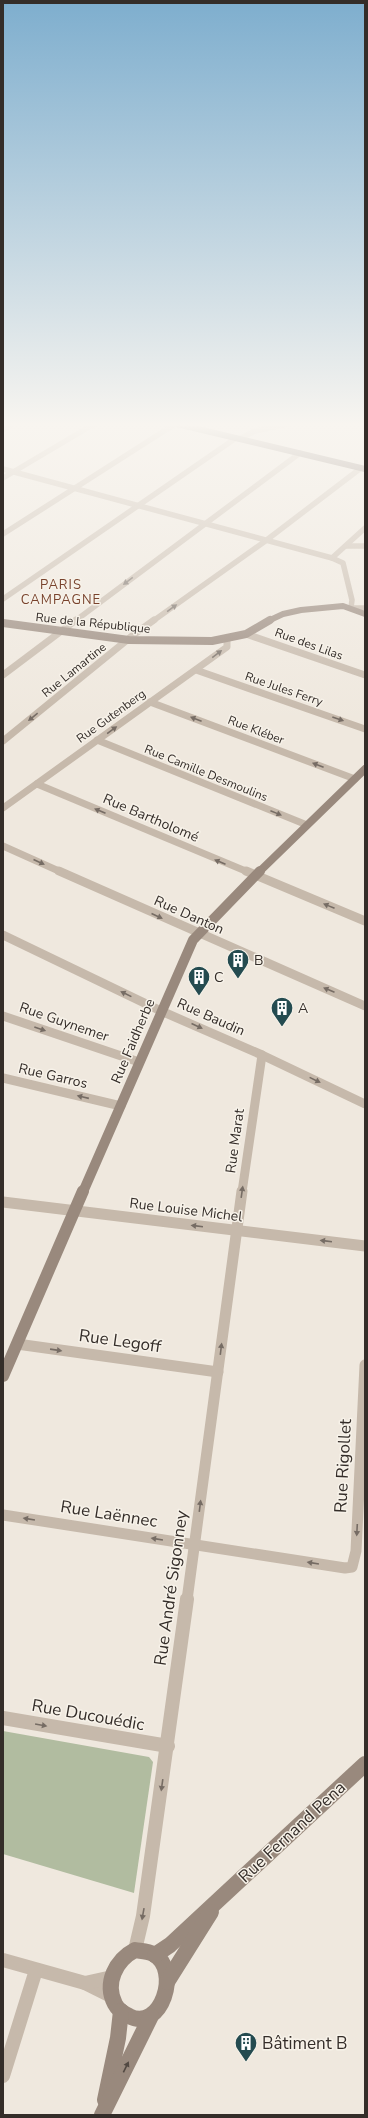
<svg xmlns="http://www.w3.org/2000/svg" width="368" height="2118" font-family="'Nunito Sans',sans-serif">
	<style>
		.green { fill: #b1bca0 }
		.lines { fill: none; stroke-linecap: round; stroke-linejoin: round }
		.street-far4 { stroke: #c6b9ab; stroke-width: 5.5 }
		.street-far3 { stroke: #c6b9ab; stroke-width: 7 }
		.street-far2 { stroke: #c6b9ab; stroke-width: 9 }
		.street-far1 { stroke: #c6b9ab; stroke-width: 11 }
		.street { stroke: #c6b9ab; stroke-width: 14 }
		.secondary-far4 { stroke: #99897d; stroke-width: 6 }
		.secondary-far3 { stroke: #99897d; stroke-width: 8 }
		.secondary-far2 { stroke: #99897d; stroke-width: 10 }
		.secondary-far1 { stroke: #99897d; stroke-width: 12 }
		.secondary { stroke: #99897d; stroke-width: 16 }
		.primary { stroke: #74665c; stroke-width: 6 }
		.oneway { fill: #766c64 }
		.oneway2 { fill: #524942 }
		.labels { text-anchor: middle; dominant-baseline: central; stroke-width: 3; stroke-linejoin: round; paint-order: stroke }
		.far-street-label { font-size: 12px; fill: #342d29; stroke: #f7f2e9 }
		.far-neighbourhood-label { font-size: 13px; letter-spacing: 1px; fill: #79432d; stroke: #f7f2e9 }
		.street-label { font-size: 14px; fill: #342d29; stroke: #f7f2e9 }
		.poi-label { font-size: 14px; fill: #342d29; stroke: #f7f2e9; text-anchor: start }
		.near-street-label { font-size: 17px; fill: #342d29; stroke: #f7f2e9 }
		.near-poi-label { font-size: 17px; fill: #342d29; stroke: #f7f2e9; text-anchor: start }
	</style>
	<rect width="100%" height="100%" fill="#efe8de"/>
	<path class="green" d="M3,1731l146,26 4,5 -19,131 -131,-39z"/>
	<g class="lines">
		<g class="street-far4">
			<path d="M3,430l10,-6"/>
			<path d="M239,439l16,-8 33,-7"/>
			<path d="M3,469l329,89 11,5 9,37 -1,8h14"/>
			<path d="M3,478l91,-54"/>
			<path d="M3,534l172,-110"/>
			<path d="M346,546h19"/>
			<path d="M332,558l33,-30"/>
			<path d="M3,599l233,-161"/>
			<path d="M75,621l225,-168"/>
			<path d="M153,621l111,-79 97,-74"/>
		</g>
		<g class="street-far3">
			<path d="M246,634l119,41"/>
			<path d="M196,670l169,59"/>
			<path d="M3,675l73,-55"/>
			<path d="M150,702l205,77"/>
			<path d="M97,740l210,85"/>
			<path d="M3,741l129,-105 22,-16"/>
			<path d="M37,784l211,88"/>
			<path d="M3,808l224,-161v-7"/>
			<path d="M3,846l58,26"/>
		</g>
		<g class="street-far2">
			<path d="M59,871l306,135"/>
			<path d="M246,871l119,50"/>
			<path d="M3,935l158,76 101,44 103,49"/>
			<path d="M3,1016l136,46"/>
			<path d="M3,1078l118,28"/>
			<path d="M242,1192l20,-137"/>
		</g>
		<g class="street-far1">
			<path d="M3,1202l362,44"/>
			<path d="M17,1344l201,28"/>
			<path d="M3,1515l342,53 7,-1 4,-16 9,-186"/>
			<path d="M187,1600l55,-409"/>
		</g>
		<g class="street">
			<path d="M3,1718l165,28"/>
			<path d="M135,1950l8,-34 44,-317"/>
			<path d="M3,1960l82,23 28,14"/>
			<path d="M85,1983l27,-6"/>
			<path d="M3,2076l33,-106"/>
		</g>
		<path class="secondary-far4" d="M268,621l15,-7 18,-4 42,-4 22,8"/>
		<g class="secondary-far3">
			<path d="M3,623l126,17 83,1 34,-7 24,-14"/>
			<path d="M259,872l106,-103"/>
		</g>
		<path class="secondary-far2" d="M83,1192l110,-252 67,-69"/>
		<path class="secondary-far1" d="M3,1376l80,-185"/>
		<g class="secondary">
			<path d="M135,1950c5,1 13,1 18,4 29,15 8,79 -24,62 -6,-3 -11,-6 -14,-12 -11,-21 1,-44 20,-54z"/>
			<path d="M155,1955l15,-10 195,-181"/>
			<path d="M167,1982l44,-70"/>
			<path d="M105,2100l13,-62 3,-27"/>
			<path d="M102,2115l49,-99"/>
		</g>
		<path class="primary" d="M177,424l188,45"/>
	</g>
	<defs><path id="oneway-solid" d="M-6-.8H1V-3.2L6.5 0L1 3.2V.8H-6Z"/></defs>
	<g class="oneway">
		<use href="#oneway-solid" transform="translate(128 581) rotate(143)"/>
		<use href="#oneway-solid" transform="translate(172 608) rotate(-36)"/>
		<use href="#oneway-solid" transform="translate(217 654) rotate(-37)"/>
		<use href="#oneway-solid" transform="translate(33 717) rotate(141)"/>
		<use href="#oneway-solid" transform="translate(196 719) rotate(-159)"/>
		<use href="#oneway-solid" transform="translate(338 719) rotate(19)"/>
		<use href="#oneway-solid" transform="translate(112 730) rotate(-36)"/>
		<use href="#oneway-solid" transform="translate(318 765) rotate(-159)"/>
		<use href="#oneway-solid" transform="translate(100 811) rotate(-157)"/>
		<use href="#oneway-solid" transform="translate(276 813) rotate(22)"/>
		<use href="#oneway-solid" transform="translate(39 862) rotate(24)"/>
		<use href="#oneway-solid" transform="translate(220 862) rotate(-157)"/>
		<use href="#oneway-solid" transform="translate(329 906) rotate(-158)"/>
		<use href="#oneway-solid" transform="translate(157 916) rotate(24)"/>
		<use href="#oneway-solid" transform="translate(329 990) rotate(-157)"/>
		<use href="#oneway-solid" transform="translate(126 994) rotate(-154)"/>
		<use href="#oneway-solid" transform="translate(197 1026) rotate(24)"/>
		<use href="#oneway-solid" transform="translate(40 1029) rotate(19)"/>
		<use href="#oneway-solid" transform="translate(315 1080) rotate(26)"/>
		<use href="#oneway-solid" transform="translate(83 1097) rotate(-167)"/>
		<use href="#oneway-solid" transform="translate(242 1192) rotate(-82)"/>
		<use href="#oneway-solid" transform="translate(197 1226) rotate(-173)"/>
		<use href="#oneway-solid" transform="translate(326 1241) rotate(-173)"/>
		<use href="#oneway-solid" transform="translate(221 1349) rotate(-83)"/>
		<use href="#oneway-solid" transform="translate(56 1350) rotate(8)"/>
		<use href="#oneway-solid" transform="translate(200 1506) rotate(-83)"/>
		<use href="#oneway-solid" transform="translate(29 1519) rotate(-171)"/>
		<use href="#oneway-solid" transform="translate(357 1530) rotate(93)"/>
		<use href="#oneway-solid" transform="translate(157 1539) rotate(-171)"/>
		<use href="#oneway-solid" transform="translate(313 1563) rotate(-171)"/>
		<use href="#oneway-solid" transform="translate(41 1725) rotate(10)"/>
		<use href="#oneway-solid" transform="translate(162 1785) rotate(98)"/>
		<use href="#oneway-solid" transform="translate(143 1914) rotate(100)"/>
	</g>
	<use class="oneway2" href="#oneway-solid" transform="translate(126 2067) rotate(-64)"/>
	<linearGradient id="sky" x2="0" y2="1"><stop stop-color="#7eaece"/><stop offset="0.59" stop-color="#f8f5f0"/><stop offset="1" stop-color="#f8f5f0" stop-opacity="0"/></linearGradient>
	<rect width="368" height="720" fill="url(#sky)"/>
	<defs>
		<g id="building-pin" transform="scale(1.15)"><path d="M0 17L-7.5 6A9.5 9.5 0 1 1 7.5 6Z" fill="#244b50" stroke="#f7f2e9"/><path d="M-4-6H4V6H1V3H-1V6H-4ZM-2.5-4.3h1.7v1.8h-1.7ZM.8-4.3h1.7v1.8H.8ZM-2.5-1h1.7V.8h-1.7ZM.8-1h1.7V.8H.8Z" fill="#fff"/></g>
	</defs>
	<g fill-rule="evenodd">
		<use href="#building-pin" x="238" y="960"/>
		<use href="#building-pin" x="199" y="977"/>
		<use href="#building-pin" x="282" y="1008"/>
		<use href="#building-pin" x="246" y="2043"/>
	</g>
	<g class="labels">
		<g class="far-street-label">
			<text transform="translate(93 623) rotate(6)">Rue de la République</text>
			<text transform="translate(309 644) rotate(20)">Rue des Lilas</text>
			<text transform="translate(74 670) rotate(-39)">Rue Lamartine</text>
			<text transform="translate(284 689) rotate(19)">Rue Jules Ferry</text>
			<text transform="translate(111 716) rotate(-36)">Rue Gutenberg</text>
			<text transform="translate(256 730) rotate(21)">Rue Kléber</text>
			<text transform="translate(206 773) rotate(22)">Rue Camille Desmoulins</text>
		</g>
		<g class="far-neighbourhood-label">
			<text x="61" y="585">PARIS<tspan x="61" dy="15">CAMPAGNE</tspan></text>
		</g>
		<g class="street-label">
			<text transform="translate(151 818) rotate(23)">Rue Bartholomé</text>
			<text transform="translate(189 915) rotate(24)">Rue Danton</text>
			<text transform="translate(211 1017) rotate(24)">Rue Baudin</text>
			<text transform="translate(64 1022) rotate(19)">Rue Guynemer</text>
			<text transform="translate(133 1041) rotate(-67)">Rue Faidherbe</text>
			<text transform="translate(53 1076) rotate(13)">Rue Garros</text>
			<text transform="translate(235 1141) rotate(-82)">Rue Marat</text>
			<text transform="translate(186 1210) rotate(7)">Rue Louise Michel</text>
		</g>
		<g class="poi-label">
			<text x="254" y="960">B</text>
			<text x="214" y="977">C</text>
			<text x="298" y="1008">A</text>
		</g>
		<g class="near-street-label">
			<text transform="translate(120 1341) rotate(8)">Rue Legoff</text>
			<text transform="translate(343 1466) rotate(-87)">Rue Rigollet</text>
			<text transform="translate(109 1514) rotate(9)">Rue Laënnec</text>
			<text transform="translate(171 1588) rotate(-82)">Rue André Sigonney</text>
			<text transform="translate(88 1715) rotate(10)">Rue Ducouédic</text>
			<text transform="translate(292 1832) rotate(-43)">Rue Fernand Pena</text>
		</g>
		<g class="near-poi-label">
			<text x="262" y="2043">Bâtiment B</text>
		</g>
	</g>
	<rect width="368" height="2118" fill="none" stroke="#342d29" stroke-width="8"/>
</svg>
